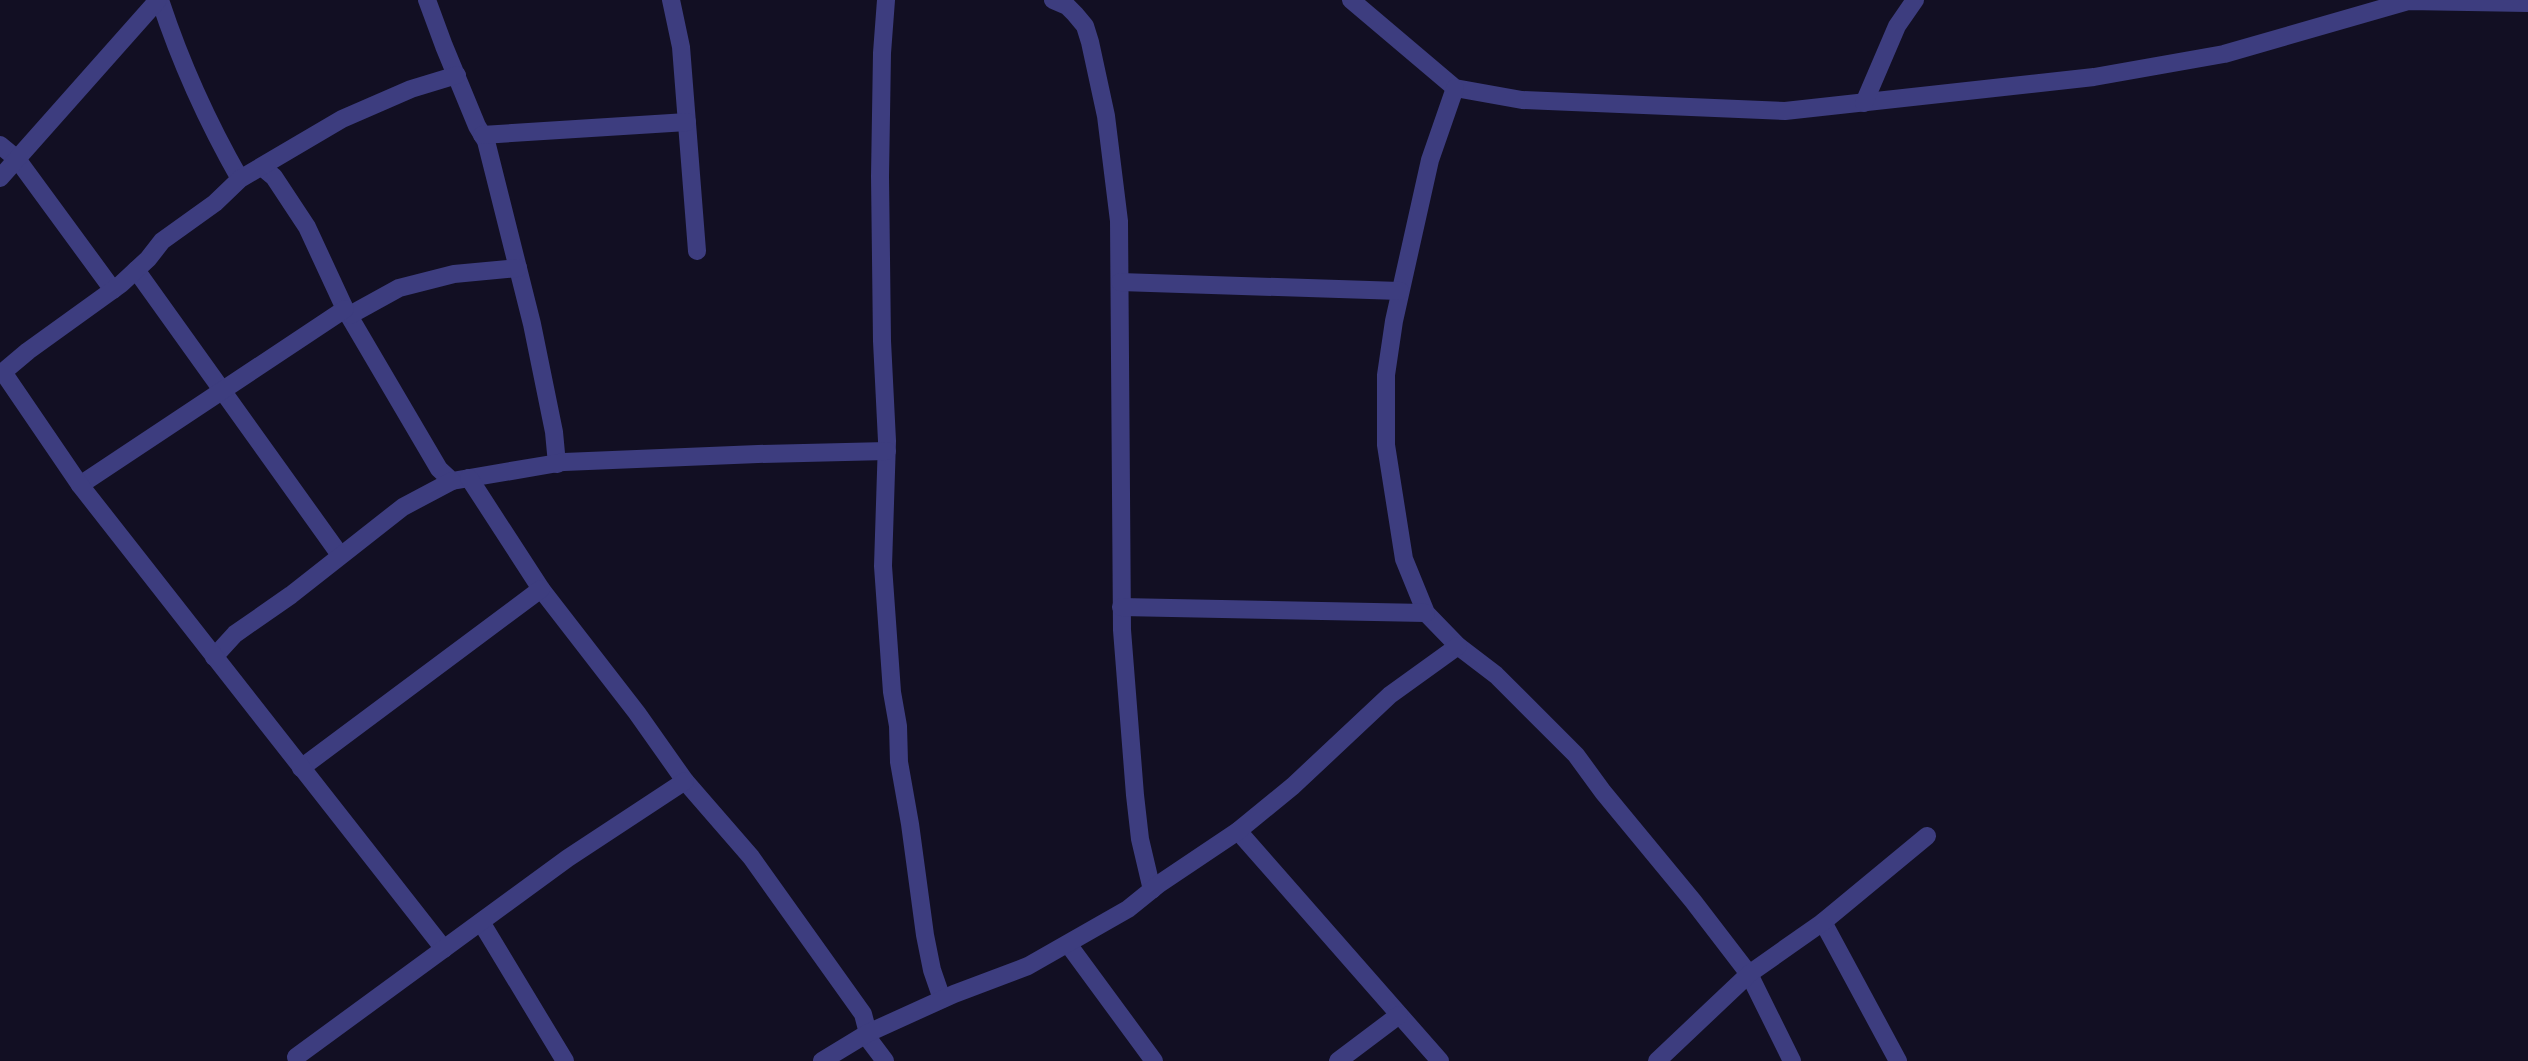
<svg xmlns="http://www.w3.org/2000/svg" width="2528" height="1061" font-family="Karla,sans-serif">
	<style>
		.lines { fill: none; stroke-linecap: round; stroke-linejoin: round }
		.minor { stroke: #3d3d7f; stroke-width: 18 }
	</style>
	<rect width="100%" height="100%" fill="#120f23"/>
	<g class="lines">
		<g class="minor">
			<path d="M160,0c20,61 48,123 80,179"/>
			<path d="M427,0l17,46 33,80 9,15 46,183 22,108 3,32"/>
			<path d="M671,0l10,47 16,204"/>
			<path d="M886,0l-4,53 -2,123 2,165 5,100 -4,125 9,126 6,34 1,36 11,62 15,111 7,35 10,29"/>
			<path d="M1053,0l14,6 8,8 10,12 5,16 16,74 13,105 3,409 13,165 5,44 12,51"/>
			<path d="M1351,0l104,88 67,12 263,11 309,-34 130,-23 184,-53 120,2"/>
			<path d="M1455,88l-25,72 -36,161 -8,54v70l18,114 22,54 32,33 38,29 80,80 27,37 90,109 56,73 43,87"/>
			<path d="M1864,103l33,-77 18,-26"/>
			<path d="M482,135l205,-13"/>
			<path d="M0,145l17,14 96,131"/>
			<path d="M262,167l12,10 33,50 38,82 94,160 13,12 112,-19 194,-8 129,-3"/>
			<path d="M0,178l158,-178"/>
			<path d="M136,270l204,285"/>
			<path d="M1120,282l280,9"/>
			<path d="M350,315l49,-27 55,-14 64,-6"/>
			<path d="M469,478l72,111 96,124 48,68 66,76 112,157 7,27 15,20"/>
			<path d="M80,485l265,-176"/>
			<path d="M1121,607l305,6"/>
			<path d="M214,657l21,-23 56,-39 112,-88 49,-26"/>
			<path d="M301,768l240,-179"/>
			<path d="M1238,831l202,230"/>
			<path d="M481,922l84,139"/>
			<path d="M1823,922l75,139"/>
			<path d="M1068,944l86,117"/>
			<path d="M444,949l-364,-464 -77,-113 25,-21 93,-67 27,-25 14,-18 53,-38 25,-24 102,-60 69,-30 46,-14"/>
			<path d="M296,1057l272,-199 117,-77"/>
			<path d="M822,1061l46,-28 86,-39 74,-28 100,-57 31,-25 79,-53 55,-45 97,-91 68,-49"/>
			<path d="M1338,1061l61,-46"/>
			<path d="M1657,1061l92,-87 74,-52 104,-86"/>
		</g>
	</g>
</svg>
